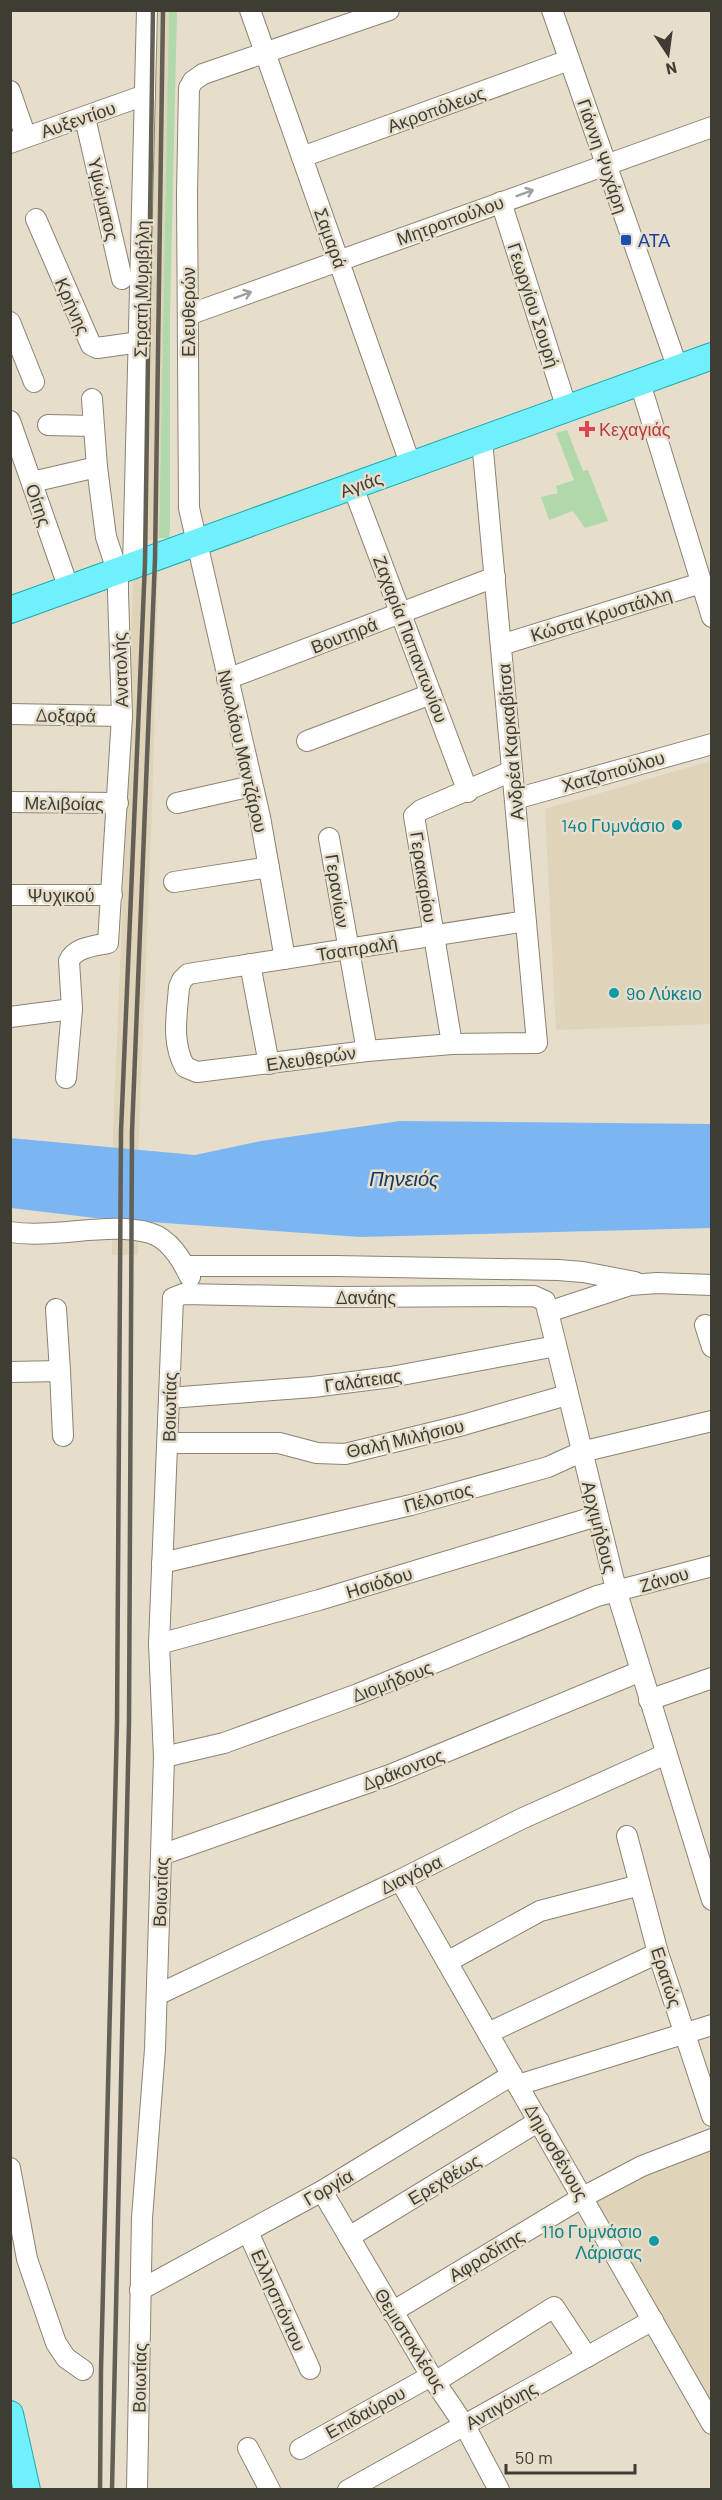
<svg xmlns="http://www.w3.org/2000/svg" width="722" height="2500" font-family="Barlow,sans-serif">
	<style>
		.built { fill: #dfd3b9 }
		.green { fill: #b0d8aa }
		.water { fill: #7cb6f2 }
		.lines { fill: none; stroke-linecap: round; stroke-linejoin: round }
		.minor-casing { stroke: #8b8372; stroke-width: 22 }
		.major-casing { stroke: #20aab3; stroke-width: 28 }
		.minor { stroke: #fff; stroke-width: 20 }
		.major { stroke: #6ff0fa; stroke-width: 26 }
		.rail { stroke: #635f54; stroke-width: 4.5 }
		.oneway { stroke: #9f9e9a }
		.transit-dot { fill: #1a4fb4; stroke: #e6decb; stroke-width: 2 }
		.health-dot { fill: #e0444e; stroke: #e6decb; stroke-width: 2 }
		.culture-dot { fill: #0f9aa8; stroke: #e6decb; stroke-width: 2 }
		.labels { text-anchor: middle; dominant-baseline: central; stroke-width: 5; stroke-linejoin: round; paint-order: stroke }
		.street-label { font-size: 18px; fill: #3f3c34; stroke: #e6decb }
		.transit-label { font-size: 18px; fill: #164399; stroke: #e6decb; text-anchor: start }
		.health-label { font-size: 18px; fill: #be3a42; stroke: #e6decb; text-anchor: start }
		.culture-label { font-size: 18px; fill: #0d838f; stroke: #e6decb; text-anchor: end }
		.water-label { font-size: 20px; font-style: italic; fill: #113a61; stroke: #e6decb }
	</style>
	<rect width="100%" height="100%" fill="#e6decb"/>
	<g class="built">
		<path d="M142,11h27l-10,527 -29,7z"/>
		<path d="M158,568l-6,239 -13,325 -1,123h-26l1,-123 14,-326 6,-230z"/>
		<path d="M711,761v263l-155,6 -11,-221z"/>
		<path d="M711,2143v272l-120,-219z"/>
	</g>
	<g class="green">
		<path d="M177,10l-7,304v217l-1,7h-10l10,-527z"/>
		<path d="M567,430l16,41 5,-1 20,51 -23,7 -12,-17 -24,9 -8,-23 17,-4 -2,-7 18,-6 -18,-47z"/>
	</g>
	<path class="water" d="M400,1121l311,3v104l-351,9 -265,-19 -84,-10 -1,-70 185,17 66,-14z"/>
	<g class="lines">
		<g class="minor-casing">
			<g id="minor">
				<path d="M250,10l161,456"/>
				<path d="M552,10l126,359"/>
				<path d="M10,91l16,46"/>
				<path d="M85,118l37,161"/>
				<path d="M10,143l135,-48"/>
				<path d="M302,157l267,-97"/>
				<path d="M501,202l66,207"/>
				<path d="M36,219l55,126 6,3 43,-6"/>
				<path d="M188,315l524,-188"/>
				<path d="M10,322l24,60"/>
				<path d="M640,383l72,234"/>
				<path d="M10,421l59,168"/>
				<path d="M48,425l45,1"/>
				<path d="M482,440c18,201 37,402 55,603l-85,1 -85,7 -170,21 -12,-5c-14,-25 -8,-52 -6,-80l3,-7 6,-6 338,-53"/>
				<path d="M32,482l65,-15"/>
				<path d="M353,487l115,305"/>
				<path d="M133,567l14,-557"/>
				<path d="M501,645l200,-62"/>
				<path d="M227,679l268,-102"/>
				<path d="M10,714l112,2"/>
				<path d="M307,741l124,-47"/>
				<path d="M515,799l197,-55"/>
				<path d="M10,802l108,1"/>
				<path d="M177,803l75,-17"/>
				<path d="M329,838l38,213"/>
				<path d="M174,882l95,-15"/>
				<path d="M10,895h102"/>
				<path d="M285,959l-25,-142 -71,-309 -2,-314 2,-106 4,-7 10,-7 186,-64"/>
				<path d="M250,964l19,100"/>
				<path d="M10,1017l62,-8"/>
				<path d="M452,1044l-38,-228 7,-6 91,-39"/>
				<path d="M66,1078l6,-69 -3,-48c6,-14 26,-15 39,-18l14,-227 -4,-123v-20l-12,-36 -9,-70 -5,-68"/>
				<path d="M10,1232c45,7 99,-11 140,1 20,6 32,27 40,44"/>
				<path d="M185,1266h151l222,4 25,2 52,10"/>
				<path d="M712,1285l-55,-2 -27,2 -82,27 69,281 95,307"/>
				<path d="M56,1309l4,62"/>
				<path d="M705,1325l7,22"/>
				<path d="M10,1372l50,-1 3,65"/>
				<path d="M169,1398l144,-11 78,-10 165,-31"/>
				<path d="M168,1443h111l38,10 28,1 118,-29 104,-30"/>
				<path d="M162,1563l249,-58 137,-38 33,-15 131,-31"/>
				<path d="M159,1644l160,-44 278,-84"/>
				<path d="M649,1700l63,-22"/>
				<path d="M164,1757l60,-14 134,-49 239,-98 115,-30"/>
				<path d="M627,1836l31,117 54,163"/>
				<path d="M161,1855l229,-80 251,-104"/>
				<path d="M400,1880l312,544"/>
				<path d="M447,1962l93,-51 100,-26"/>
				<path d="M157,1995l243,-115 121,-61 145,-65"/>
				<path d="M488,2033l170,-80"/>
				<path d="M518,2085l194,-60"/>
				<path d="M10,2168l17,91 29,84 10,15 17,12"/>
				<path d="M322,2191l109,185 34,50 34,64"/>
				<path d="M248,2232l62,137"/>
				<path d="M349,2237l190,-116"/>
				<path d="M140,2290l182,-99 190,-116"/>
				<path d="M392,2312l191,-115 59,-31 70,-27"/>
				<path d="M435,2382l119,-75 33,50"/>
				<path d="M248,2448l22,42"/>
				<path d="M300,2449l131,-73"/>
				<path d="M137,2490l5,-272 13,-169 9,-292 -5,-113 14,-346 10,-4 155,3 196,-1 11,5 3,11"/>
				<path d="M348,2490l305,-170"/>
			</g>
		</g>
		<g class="major-casing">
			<g id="major">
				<path d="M10,610l702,-254"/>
				<path d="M10,2414l17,76"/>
			</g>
		</g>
		<use href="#minor" class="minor"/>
		<use href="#major" class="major"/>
		<g class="rail">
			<path d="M100,2490l1,-120 16,-647 4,-591 24,-569 8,-553"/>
			<path d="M112,2490l17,-768 3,-590 23,-573 8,-549"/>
		</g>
	</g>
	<defs><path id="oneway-shaft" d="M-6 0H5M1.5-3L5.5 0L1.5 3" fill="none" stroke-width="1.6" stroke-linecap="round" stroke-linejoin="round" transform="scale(1.5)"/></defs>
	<g class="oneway">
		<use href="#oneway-shaft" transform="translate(525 193) rotate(-20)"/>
		<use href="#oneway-shaft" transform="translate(243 295) rotate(-20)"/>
	</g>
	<rect class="transit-dot" x="620" y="234" width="12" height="12" rx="3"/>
	<path class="health-dot" d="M584 420h6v6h6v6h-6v6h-6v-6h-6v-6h6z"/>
	<g class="culture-dot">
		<circle cx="677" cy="825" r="6"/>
		<circle cx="614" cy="993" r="6"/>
		<circle cx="654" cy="2241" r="6"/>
	</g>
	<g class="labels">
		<g class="street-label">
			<text transform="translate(436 109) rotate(-20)">Ακροπόλεως</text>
			<text transform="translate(78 119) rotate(-19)">Αυξεντίου</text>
			<text transform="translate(603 156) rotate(71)">Γιάννη Ψυχάρη</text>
			<text transform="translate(104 199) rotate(77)">Υψώματος</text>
			<text transform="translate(450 220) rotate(-20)">Μητροπούλου</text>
			<text transform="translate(331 238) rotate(70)">Σαμαρά</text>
			<text transform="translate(141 289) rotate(-89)">Στρατή Μυριβήλη</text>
			<text transform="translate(534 305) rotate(72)">Γεωργίου Σουρή</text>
			<text transform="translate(73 306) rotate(66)">Κρήνης</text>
			<text transform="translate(188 312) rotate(-90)">Ελευθερών</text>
			<text transform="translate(361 484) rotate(-20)">Αγιάς</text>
			<text transform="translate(39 505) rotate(71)">Οίτης</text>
			<text transform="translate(601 614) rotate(-17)">Κώστα Κρυστάλλη</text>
			<text transform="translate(344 635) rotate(-21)">Βουτηρά</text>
			<text transform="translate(411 639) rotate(69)">Ζαχαρία Παπαντωνίου</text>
			<text transform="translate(120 670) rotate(-92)">Ανατολής</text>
			<text transform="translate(66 715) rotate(1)">Δοξαρά</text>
			<text transform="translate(510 742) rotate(-95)">Ανδρέα Καρκαβίτσα</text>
			<text transform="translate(243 751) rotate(77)">Νικολάου Μαντζάρου</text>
			<text transform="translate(613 771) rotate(-16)">Χατζοπούλου</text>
			<text transform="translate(64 803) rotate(1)">Μελιβοίας</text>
			<text transform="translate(424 877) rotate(81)">Γερακαρίου</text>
			<text transform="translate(338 891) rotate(81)">Γερανίων</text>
			<text x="61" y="895">Ψυχικού</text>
			<text transform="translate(357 948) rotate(-9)">Τσαπραλή</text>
			<text transform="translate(311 1058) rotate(-8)">Ελευθερών</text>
			<text x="366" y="1297">Δανάης</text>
			<text transform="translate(363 1380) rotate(-8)">Γαλάτειας</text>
			<text transform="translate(169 1407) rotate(-89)">Βοιωτίας</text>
			<text transform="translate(405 1438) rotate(-13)">Θαλή Μιλήσιου</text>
			<text transform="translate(438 1497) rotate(-15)">Πέλοπος</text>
			<text transform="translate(600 1527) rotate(76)">Αρχιμήδους</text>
			<text transform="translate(664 1579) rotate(-16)">Ζάνου</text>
			<text transform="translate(379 1582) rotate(-17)">Ησιόδου</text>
			<text transform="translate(392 1681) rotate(-21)">Διομήδους</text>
			<text transform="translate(403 1769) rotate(-21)">Δράκοντος</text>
			<text transform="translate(411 1874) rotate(-26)">Διαγόρα</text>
			<text transform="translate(160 1892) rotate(-88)">Βοιωτίας</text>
			<text transform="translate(667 1977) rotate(72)">Ερατώς</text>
			<text transform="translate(557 2152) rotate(60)">Δημοσθένους</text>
			<text transform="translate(444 2179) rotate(-31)">Ερεχθέως</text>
			<text transform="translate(328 2187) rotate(-30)">Γοργία</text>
			<text transform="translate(486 2255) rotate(-31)">Αφροδίτης</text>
			<text transform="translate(279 2300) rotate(66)">Ελλησπόντου</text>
			<text transform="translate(411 2340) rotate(58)">Θεμιστοκλέους</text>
			<text transform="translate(139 2378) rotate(-89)">Βοιωτίας</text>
			<text transform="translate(501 2405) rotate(-29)">Αντιγόνης</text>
			<text transform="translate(365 2412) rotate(-29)">Επιδαύρου</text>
		</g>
		<g class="transit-label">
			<text x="638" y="240">ΑΤΑ</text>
		</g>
		<g class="health-label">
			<text x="599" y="429">Κεχαγιάς</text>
		</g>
		<g class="culture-label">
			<text x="665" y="825">14ο Γυμνάσιο</text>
			<text x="626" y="993" text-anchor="start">9ο Λύκειο</text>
			<text x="642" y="2231">11ο Γυμνάσιο<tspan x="642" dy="21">Λάρισας</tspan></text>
		</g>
		<g class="water-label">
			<text x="404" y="1178">Πηνειός</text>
		</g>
	</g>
	<rect width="722" height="2500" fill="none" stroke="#3f3c34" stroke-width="24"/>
	<g transform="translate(668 54) rotate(167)" stroke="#e6decb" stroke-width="4.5" paint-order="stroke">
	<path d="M0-4.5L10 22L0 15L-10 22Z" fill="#3f3c34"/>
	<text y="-9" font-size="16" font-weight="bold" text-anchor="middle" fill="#3f3c34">N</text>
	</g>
	<path d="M506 2464v9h129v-9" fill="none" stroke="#3f3c34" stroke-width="3"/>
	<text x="515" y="2464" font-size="18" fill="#3f3c34" stroke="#e6decb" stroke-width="4.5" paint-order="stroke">50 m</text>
</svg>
